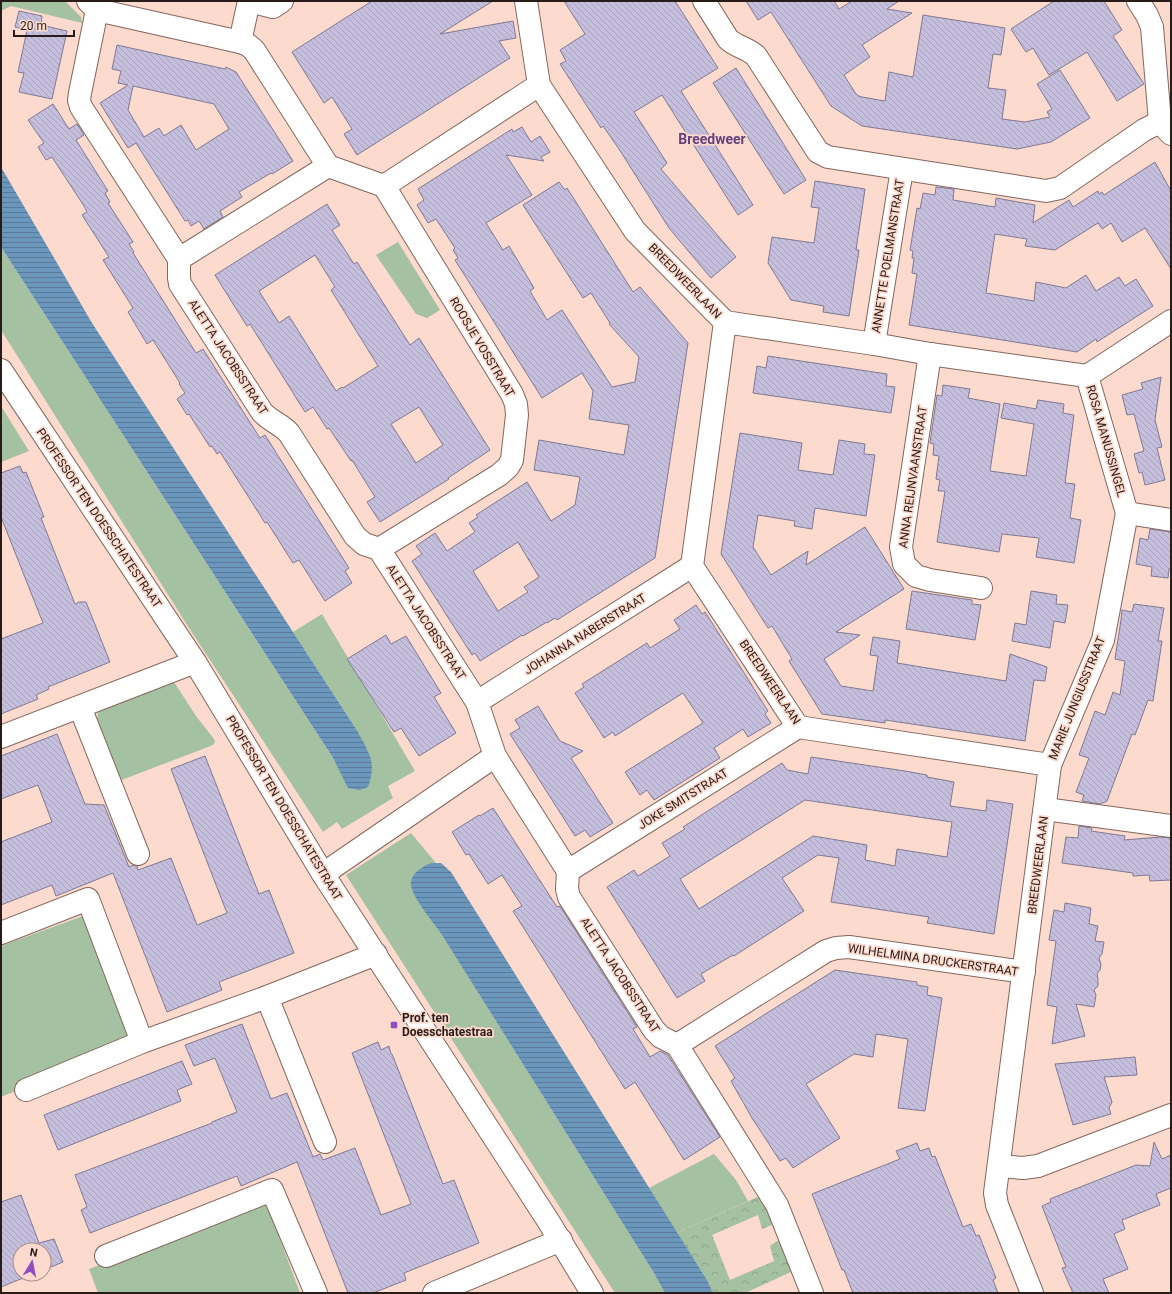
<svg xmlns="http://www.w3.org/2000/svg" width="1172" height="1294" font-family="Roboto,sans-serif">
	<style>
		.green { fill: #a4c1a1 }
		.forest { fill: url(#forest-crowns) }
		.water { fill: url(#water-rules) }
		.building { fill: url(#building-back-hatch); stroke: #7e7994; fill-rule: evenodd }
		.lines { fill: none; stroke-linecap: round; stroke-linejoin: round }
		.street-casing { stroke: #84665c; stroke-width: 24 }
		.secondary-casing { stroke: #84665c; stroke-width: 24 }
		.street { stroke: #fff; stroke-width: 22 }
		.secondary { stroke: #fff; stroke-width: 22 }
		.poi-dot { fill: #914dc1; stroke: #fddace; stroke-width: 1.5 }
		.labels { text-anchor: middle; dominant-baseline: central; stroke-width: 3.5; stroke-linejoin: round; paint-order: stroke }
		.street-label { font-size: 12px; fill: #281c18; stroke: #fddace }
		.poi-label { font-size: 12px; font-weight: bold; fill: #281c18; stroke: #fddace; text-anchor: start }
		.quarter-label { font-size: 14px; font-weight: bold; fill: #63427d; stroke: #fddace }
	</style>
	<defs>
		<pattern id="forest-crowns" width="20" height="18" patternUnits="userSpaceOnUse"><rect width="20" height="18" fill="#a4c1a1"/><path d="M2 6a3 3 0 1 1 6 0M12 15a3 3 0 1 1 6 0" fill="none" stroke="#8da58a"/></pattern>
		<pattern id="water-rules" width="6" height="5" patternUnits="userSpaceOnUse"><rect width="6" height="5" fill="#6c97bd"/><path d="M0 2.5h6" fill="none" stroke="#597a99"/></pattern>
		<pattern id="building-back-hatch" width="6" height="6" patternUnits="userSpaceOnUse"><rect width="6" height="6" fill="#c5bfdd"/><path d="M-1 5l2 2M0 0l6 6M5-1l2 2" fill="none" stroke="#a9a4bd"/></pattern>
	</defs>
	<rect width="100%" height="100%" fill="#fddace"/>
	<g class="green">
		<path d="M1,1h64l16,16 1,6 -71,-17 -10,5z"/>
		<path d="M398,242l42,68 -13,8 -11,-4 -40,-59z"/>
		<path d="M1,247l335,516 33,-10 -11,-21 -65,-100 29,-18 93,157 -27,15 5,12 -51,31 -5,-7 -14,10 -134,-204 -188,-298z"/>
		<path d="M1,406l28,45 -28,11z"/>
		<path d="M170,681l4,2 2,2 20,31 18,23 1,3 -2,3 -94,36 -22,-61 1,-8 4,-4z"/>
		<path d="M411,833l25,30h-5l-13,38 22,31 214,341 11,20h-50l-269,-418z"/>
		<path d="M83,916l48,127 -130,54v-151z"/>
		<path d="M714,1154l22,26 12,21 -71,32 -28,-45z"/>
		<path d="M266,1201l34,92h-202l-9,-24z"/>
	</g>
	<path class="forest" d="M762,1195l12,29 -12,5 -4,-14 -46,20 18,45 44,-19 -4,-15 10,-7 13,32 -48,22h-32l-6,-13 -30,-47z"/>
	<g class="water">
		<path d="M1,167l91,156 266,409c11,21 19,30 10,55l-8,3 -12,-2 -15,-30 -332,-511z"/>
		<path d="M431,863h10l10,9 256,408 6,13h-48l-11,-20 -214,-341c-7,-10 -29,-36 -29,-48 0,-11 11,-17 20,-21z"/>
	</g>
	<g class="building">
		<path d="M372,1h121l-53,33 73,-13 3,17 -17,3 11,17 -153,97 -13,-21 8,-5 -20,-32 -8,6 -32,-51z"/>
		<path d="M564,1h111l43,67 -37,23 72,114 -15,10 -76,-120 -28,17 33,51 -6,6 75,88 -25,21 -42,-50 -50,-79 -16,-23 -2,2 -41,-64 6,-3 -6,-11 25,-16z"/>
		<path d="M746,1h88l5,8 13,-8h47l-12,8 25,4 -50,32 8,12 -26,18 12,19 3,2 3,1 23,4 4,-29 24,5 10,-62 82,13 -4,27 -8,-1 -5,34 18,2 -4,29 23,3 25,-5 -3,-5 5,-3 -15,-25 23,-14 30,48 -39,24 -34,7 -155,-23 -31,-20 -60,-94 -13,8z"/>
		<path d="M1054,1h50l18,29 -9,6 31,48 -27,17 -30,-49 -38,23 -16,-27 -7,4 -15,-23z"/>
		<path d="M19,11l23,5 -1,9 26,6 -15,68 -33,-7 5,-19 -6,-1 9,-42 -12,-3z"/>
		<path d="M117,45l108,24 1,-2 10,5 57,89 -21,13 -1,-1 -32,19 3,5 -22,14 3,6 -19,12 -5,-8 -8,5 -3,-6 -3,1 -49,-78 -8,5 -28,-45 28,-18 -10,-2 3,-12 -9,-2zM133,86l81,18 15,25 -33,21 -15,-25 -17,11 -5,-8 -15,9 -16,-27z"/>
		<path d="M736,68l70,112 -22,14 -71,-111z"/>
		<path d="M53,104l16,25 8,-5 7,11 -8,5 32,51 -3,2 5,9 -2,1 25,39 -4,2 5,8 -1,1 63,100 7,-4 57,89 5,-3 84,133 -4,3 7,12 -27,18 -26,-41 -6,3 -26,-41 -2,1 -45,-71 -3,2 -5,-8 -2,1 -21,-33 -2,1 -10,-16 8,-6 -6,-9 1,-1 -27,-43 -6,4 -19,-32 5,-4 -30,-48 6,-3 -27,-42 5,-3 -3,-6 -32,-49 -6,3 -8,-13 6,-4 -16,-23z"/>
		<path d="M522,127l9,15 9,-6 10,16 -9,5 3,4 -38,-6 26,40 -46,28 17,27 6,-4 25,42 -4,3 17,29 15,-10 50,77 23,-5 4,-25 -30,-33 1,-1 -19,-30 -8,5 -60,-93 36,-23 6,8 2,-2 66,104 7,-5 48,56 -33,215 -98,62 -2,-2 -8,5v-1l-24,14 -1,-1 -42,26 -5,-8 -3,2 -60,-94 10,-7 -6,-8 19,-13 12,18 28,-19 -6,-9 9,-6 -2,-2 51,-33 24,39 24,-16 5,-28 -46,-7 5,-30 85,15 5,-30 -40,-6 4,-28 -11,-18 -40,25 -87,-138 3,-2 -5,-8 2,-2 -19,-29 -8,4 -11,-18 7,-5 -6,-11 94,-60 1,3zM518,542l21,35 -15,10 4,5 -30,19 -25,-40z"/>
		<path d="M1155,162l16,29v78l-26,-41 -23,14 -11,-19 -9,6 -4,-6 -43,27 -30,-4 2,-7 -32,-5 -9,59 48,8 2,-19 30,6 20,-13 10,16 23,-14 6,9 11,-7 17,27 -56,36 -1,-3 -19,13 -168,-27 8,-51 -5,-1 2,-15h-2l1,-7 -3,-1 7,-42 3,1 3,-16 12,2 1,-8 18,2 -1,11 42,7 1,-9 39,7 -2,18 36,-23 4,7 25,-16 1,3 3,-2 2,3z"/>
		<path d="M815,181l50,8 -9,61h3l-10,66 -26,-4 1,-6 -33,-6 -23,-37 4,-26 42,6 5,-35 -8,-1z"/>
		<path d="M327,204l13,21 -8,5 22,34 3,-2 53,83 9,-7 71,112 -42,28 1,1 -69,43 -13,-20 8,-5 -23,-37 -1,1 -22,-33 -2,1 -14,-22 -8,5 -55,-88 -3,2 -32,-51zM315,255l20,32 -4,3 47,76 -35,22 -1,-1 -6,4 -47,-75 -10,7 -20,-32zM419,407l24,38 -27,18 -25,-39z"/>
		<path d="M768,356l119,18 -1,12 9,1 -4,26 -138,-20 4,-27 9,2z"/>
		<path d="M1161,377l-6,43 7,27 -5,1 8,32 -20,5 -3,-13 -3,1 -5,-19 10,-3 -10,-37 -7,1 -5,-20 21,-6 -2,-6z"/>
		<path d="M943,385l27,4 -2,9 32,6 -10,67 36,5 8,-52 -33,-6 3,-15 32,6 2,-9 26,4 -1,9 11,2 -9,68 10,1 -5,34 11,2 -7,43 -38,-6 3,-19 -37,-4 -3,18 -62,-10 8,-51h-7l2,-11 -4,-1 3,-23 -6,-1 1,-11 -4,-1 7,-48 5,1z"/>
		<path d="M740,433l62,10 -4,27 35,5 6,-35 26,4 -1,10 11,1 -9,61 -51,-8 -3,21 -18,-3 1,-5 -37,-6 -5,32 18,28 37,-24 -2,14 59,-38 39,62 -68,43 24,3 -36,24 17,27 32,5 5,-35 -8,-1 3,-18 27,4 -3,22 109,18 4,-27 37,13 -2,14 -11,-1 -9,61 -140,-21v3l-63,-9 -33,-53 3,-2 -20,-33 -4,2 -47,-74z"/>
		<path d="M20,466l3,7 3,-1 18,45 -3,1 34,86 4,-2h7l24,60 -62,25 1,2 -13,6 2,4 -37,15v-75l42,-16 -42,-106v-44z"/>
		<path d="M1150,529l21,3v37h-2l-1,9 -17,-2 1,-9 -16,-3 4,-26 8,2z"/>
		<path d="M912,591l60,9v4l9,1 -6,35 -69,-11z"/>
		<path d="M1031,591l26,4 -1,9 12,1 -3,18 -11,-2 -4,27 -38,-7 3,-18 11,2z"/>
		<path d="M1134,604l30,4 -6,33h4l-9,60 -5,-1 -13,35 -3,-1 -25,67 -7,3 -18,-3 2,-6 -8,-3 13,-34 -10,-3 16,-44 10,4 8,-23 7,3 5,-34 -10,-2 6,-39 1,-10 10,2z"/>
		<path d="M696,605l6,9 3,-2 36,56 27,43 -3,3 6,9 -23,14 -5,-8 -29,19 6,10 -66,42 -7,-10 -7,5 -15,-23 78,-49 -20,-30 -68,43 -2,-4 -9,6 -29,-45 9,-6 -2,-3 65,-41 3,5 30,-19 -6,-9z"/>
		<path d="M386,635l5,9 15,-8 35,57 -7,4 22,36 -37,23 -18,-28 -7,4 -47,-73z"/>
		<path d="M538,706l22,35 23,10 -12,7 42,65 -23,14 -5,-7 -10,6 -65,-102 10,-6 -5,-8z"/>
		<path d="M57,734l28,70 19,1 25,62 4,-2 4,1 1,4 33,-12 26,67 30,-12 -56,-144 34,-13 54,138 10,-4 25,63 -75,29 3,8 -55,22 -54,-139 -57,23 -4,-11 -51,20v-63l51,-20 -14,-37 -37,14v-43z"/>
		<path d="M811,757l94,14 22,4v2l27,5 -4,24 36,5 1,-11 26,4 -19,130 -67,-11 2,-6 -98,-15 8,-44 -21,-3 -36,23 22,33 -70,45 -1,-1 -32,19 4,7 -28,17 -70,-111 27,-17 4,6 32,-20 -8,-13 23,-14 -2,-2 99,-64 5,7 21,4zM805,800l147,22 -5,35 -50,-8 -2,17 -30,-6 2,-15 -54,-9 -114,73 -19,-30z"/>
		<path d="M493,808l64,99 3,-1 77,121 -4,2 17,28 10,-6 8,4 52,82 -36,23 -49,-78 -10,7 -112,-178 9,-5 -20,-31 -14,9 -19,-30 -3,1 -14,-23 27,-17 1,1z"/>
		<path d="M1079,826l13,2 -1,3 34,5 -1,4 36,-3 11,1v42l-21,1 -1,-6 -16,1v-3l-71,-10 4,-26 12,1z"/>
		<path d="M1065,903l26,5 -2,16 9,2 -3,15 9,1 -2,12 -3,4 2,6 -1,6 -3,4 1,5v7l-4,4 2,5 -2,12 -18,-3 9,32 -33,8 5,-37 -10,-2 9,-64 -7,-1 5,-30 10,2z"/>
		<path d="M835,970l82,12v3l11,2 -1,8 15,3 -17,113 -27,-3 10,-69 -32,-5 -3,23 -19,-3 -48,30 34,54 -47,30 -7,-10 -6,3 -28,-43 -21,-37 4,-3 -20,-32z"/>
		<path d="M242,1024l29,75 16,-6 26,64 7,-3 3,6 32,-12 26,67 30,-11 -59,-151 26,-11 3,8 8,-4 2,8h1l51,130 11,-4 25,63 -75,30 2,7 -33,13h-25l-51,-131 -56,24 -4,-10 -147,57 -9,-23 6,-3 -12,-32 137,-52v-1l25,-10 -22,-54 -21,8 -9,-21z"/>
		<path d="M1135,1057l2,18 -33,2 8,25 -3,6 2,6 -38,11 -18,-61z"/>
		<path d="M182,1061l10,23 -15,6 4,11 -123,49 -14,-35z"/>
		<path d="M1154,1142l8,17 9,-4v33l-15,6 4,11 -38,15 3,9 -11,5 14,35 -25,10 6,14h-36l-11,-25 4,-1 -24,-61 9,-4 -1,-3 86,-34 14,1z"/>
		<path d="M917,1143l3,8 9,-3 3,9 3,-1 28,71 8,-3 5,12 3,-1 17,43 -3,2 5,13h-145l-9,-23h-2l-30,-76 88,-35 -4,-8z"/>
		<path d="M21,1195l18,48 15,-4 9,23 -19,8v-20h-24v24h13l-32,13v-85z"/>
	</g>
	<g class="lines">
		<g class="street-casing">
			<g id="street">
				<path d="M88,1l9,9 143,32"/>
				<path d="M249,1l-9,41 8,3 6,5 74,116 56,20 128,208 4,10 1,11 -5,45 -4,7 -9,8 -120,74"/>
				<path d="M249,1l24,6 9,-6"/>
				<path d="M526,1l13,84 96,146 90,91 -33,244 106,161 252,38 -55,428 2,12 35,88"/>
				<path d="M704,1l24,38c8,8 20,9 28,17l62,96 10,5 218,34 14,-3 84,-58 16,-8"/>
				<path d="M1138,1l9,14 5,12 8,95 11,12"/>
				<path d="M97,10l-17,83 -1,7 2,7 98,152v19l1,6 82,128c8,9 19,12 27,21l66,103 9,8 15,5 98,153 18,54 73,115 -1,18 2,8 85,133 7,7 16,8 100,160 35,88"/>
				<path d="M384,186l155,-101"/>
				<path d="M179,259l149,-93"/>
				<path d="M1171,321l-84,55 40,137 44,7"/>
				<path d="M725,322l149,22 56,10 157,22"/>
				<path d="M874,344l28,-175"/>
				<path d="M930,354l-29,193 3,17 12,12 14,4 51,8"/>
				<path d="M477,702l215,-136"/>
				<path d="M80,707l58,147"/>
				<path d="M1,737l194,-75"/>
				<path d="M1050,765l53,-125 24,-127"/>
				<path d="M1045,809l126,17"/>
				<path d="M568,871l230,-144"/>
				<path d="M323,874l172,-118"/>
				<path d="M1,933l87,-34 54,143 125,-45 109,-43"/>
				<path d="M267,997l58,145"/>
				<path d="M677,1045l149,-94 10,-3 13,-1 175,25"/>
				<path d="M26,1090l116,-48"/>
				<path d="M999,1166l24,2 15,-2 133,-51"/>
				<path d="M106,1256l166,-66 44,103"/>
				<path d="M434,1293l127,-53"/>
			</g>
		</g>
		<g class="secondary-casing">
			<path id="secondary" d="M1,370l194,292 128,212 224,345 45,74"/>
		</g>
		<use href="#street" class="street"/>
		<use href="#secondary" class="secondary"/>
	</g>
	<rect class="poi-dot" x="390" y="1021" width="8" height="8" rx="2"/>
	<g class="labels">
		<g class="street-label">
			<text transform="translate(888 256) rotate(-81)">ANNETTE POELMANSTRAAT</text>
			<text transform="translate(685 281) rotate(46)">BREEDWEERLAAN</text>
			<text transform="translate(482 347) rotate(59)">ROOSJE VOSSTRAAT</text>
			<text transform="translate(228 357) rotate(57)">ALETTA JACOBSSTRAAT</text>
			<text transform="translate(1106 441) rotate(74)">ROSA MANUSSINGEL</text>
			<text transform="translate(913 477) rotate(-82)">ANNA REIJNVAANSTRAAT</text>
			<text transform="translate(99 518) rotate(56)">PROFESSOR TEN DOESSCHATESTRAAT</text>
			<text transform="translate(426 622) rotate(57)">ALETTA JACOBSSTRAAT</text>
			<text transform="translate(585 634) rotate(-32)">JOHANNA NABERSTRAAT</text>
			<text transform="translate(770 682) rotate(56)">BREEDWEERLAAN</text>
			<text transform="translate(1077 698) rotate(-68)">MARIE JUNGIUSSTRAAT</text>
			<text transform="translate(683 799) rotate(-32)">JOKE SMITSTRAAT</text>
			<text transform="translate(284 808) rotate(59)">PROFESSOR TEN DOESSCHATESTRAAT</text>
			<text transform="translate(1038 865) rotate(-83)">BREEDWEERLAAN</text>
			<text transform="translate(933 960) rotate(8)">WILHELMINA DRUCKERSTRAAT</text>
			<text transform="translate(620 975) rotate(57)">ALETTA JACOBSSTRAAT</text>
		</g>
		<g class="poi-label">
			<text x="402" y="1018">Prof. ten<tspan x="402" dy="14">Doesschatestraa</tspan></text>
		</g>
		<g class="quarter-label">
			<text x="712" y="139">Breedweer</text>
		</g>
	</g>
	<rect width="1172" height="1294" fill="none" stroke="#281c18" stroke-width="4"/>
	<g transform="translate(32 1262) rotate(10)"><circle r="19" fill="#fddace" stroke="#a88e85"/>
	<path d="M0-3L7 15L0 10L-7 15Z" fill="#914dc1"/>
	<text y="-6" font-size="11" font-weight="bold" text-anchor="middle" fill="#281c18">N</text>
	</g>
	<path d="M14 30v6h60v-6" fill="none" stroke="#281c18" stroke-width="2"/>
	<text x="20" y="30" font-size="12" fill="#281c18" stroke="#fddace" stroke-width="3" paint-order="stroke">20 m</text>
</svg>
